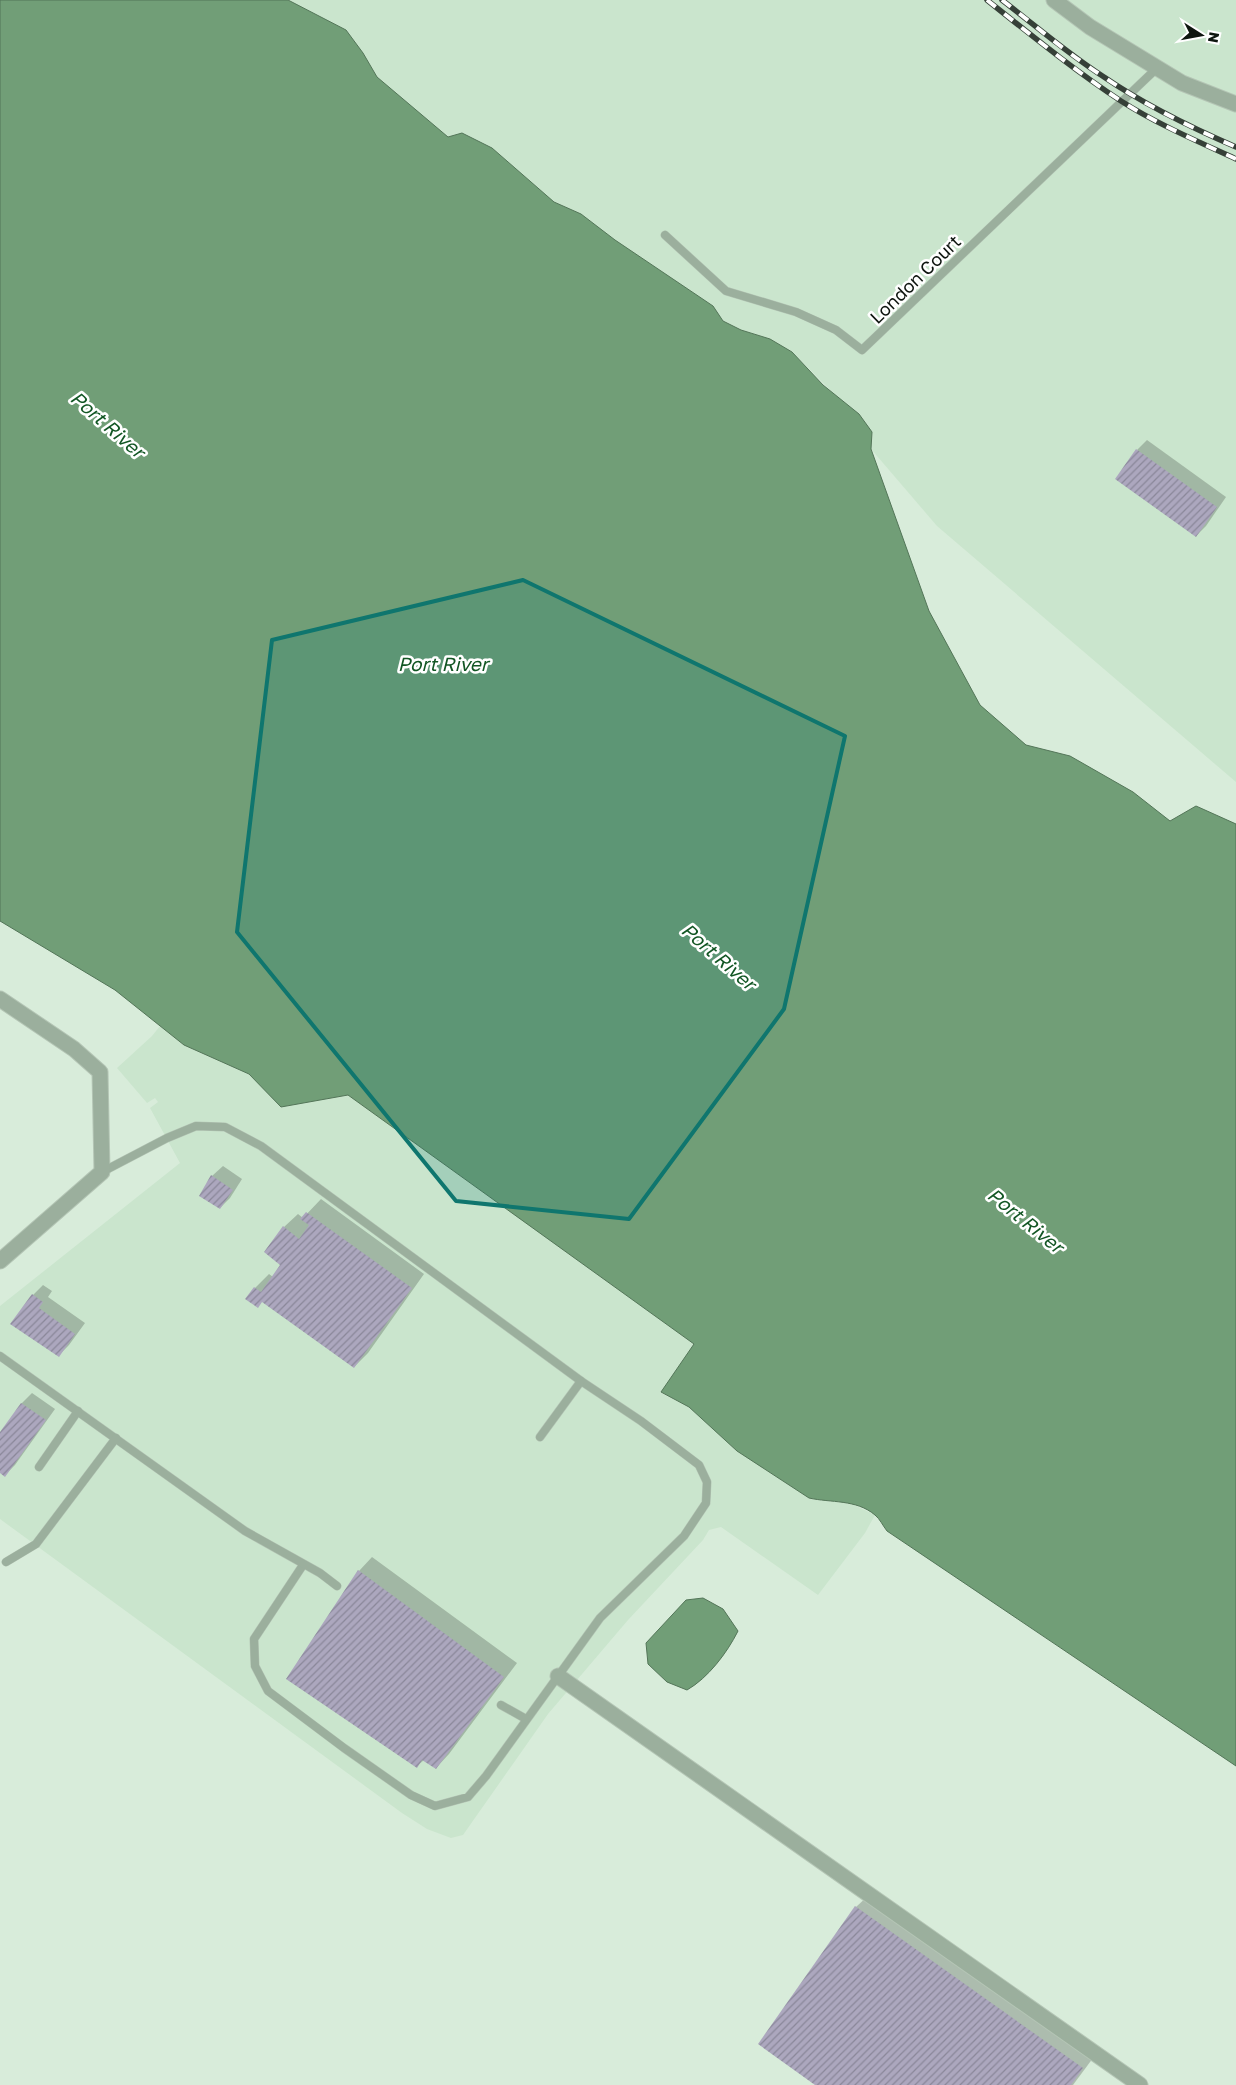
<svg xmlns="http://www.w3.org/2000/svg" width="1236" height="2085" font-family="'Golos Text',sans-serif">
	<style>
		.built { fill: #cae5cd }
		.water { fill: #719e77; stroke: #537558 }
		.shadow { fill: #0003 }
		.building { fill: url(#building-hatch) }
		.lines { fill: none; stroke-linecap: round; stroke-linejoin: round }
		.service-casing { stroke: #b4c5b5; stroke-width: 9 }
		.minor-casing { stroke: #b4c5b5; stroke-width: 17 }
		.service { stroke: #9baf9d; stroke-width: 8 }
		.minor { stroke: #9baf9d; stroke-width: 15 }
		.rail-casing { stroke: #364038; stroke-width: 5.5 }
		.rail { stroke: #fff; stroke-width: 4; stroke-dasharray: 11; stroke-linecap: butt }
		.marked { fill: #0f766e; fill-opacity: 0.2; stroke: #0f766e; stroke-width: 4; stroke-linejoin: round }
		.labels { text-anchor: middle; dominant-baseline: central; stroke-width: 5; stroke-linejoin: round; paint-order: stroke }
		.street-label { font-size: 18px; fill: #0e150f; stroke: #fff }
		.water-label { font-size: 19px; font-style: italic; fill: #125624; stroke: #fff }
	</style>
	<defs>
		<pattern id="building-hatch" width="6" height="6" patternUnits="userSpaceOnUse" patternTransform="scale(1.25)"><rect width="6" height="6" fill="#aca7be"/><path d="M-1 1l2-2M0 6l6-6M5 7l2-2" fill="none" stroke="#8a8799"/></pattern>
	</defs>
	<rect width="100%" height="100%" fill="#d8ecda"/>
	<g class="built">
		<path d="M288,0h948v782l-299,-256 -66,-77 1,-17 -80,-80 -22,-13 -29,-9 -18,-9 -10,-15 -98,-66 -34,-26 -27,-12 -62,-54 -44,-11 -71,-60 -14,-24 -17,-23z"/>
		<path d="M160,1026l24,19 65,29 32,33 67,-12 346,249 -33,49 28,14 48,44 39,25 46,25 26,1 27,13 -10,18 -47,62 -97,-68 -12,3 -6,10 -75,80 -80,94 -85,121 -12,3 -24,-9 -25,-16 -402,-294v-213l180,-143 -30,-55 8,-6 -3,-4 -8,5 -30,-35 35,-32z"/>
	</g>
	<g class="water">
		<path d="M0,0h288l58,30 17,23 14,24 71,60 14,-4 30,15 62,54 27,12 34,26 98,66 10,15 18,9 29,9 22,13 31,33 36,29 13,18 -1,17 58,162 51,94 46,40 44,11 63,36 37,29 26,-15 40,18v942l-349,-235c-4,-5 -7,-12 -12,-16 -19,-16 -44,-12 -66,-17l-72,-47 -48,-44 -28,-15 33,-48 -346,-249 -67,12 -32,-33 -65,-29 -69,-55 -115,-69z"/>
		<path d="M703,1598l20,11 15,22c-11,22 -30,47 -51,59l-20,-8 -19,-18 -2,-21 40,-43z"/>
	</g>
	<g class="shadow">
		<path d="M1147,440l79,57 -20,29 -10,10 -59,-86z"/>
		<path d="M223,1166l19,13 -12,19 -10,10 -8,-32z"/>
		<path d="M321,1199l103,75 -56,79 -14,14 -91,-66 -8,-13 14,-14 4,3 9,-12 2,-38 14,-13 5,4z"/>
		<path d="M43,1285l9,6 -4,6 37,26 -16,22 -10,10 -26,-60z"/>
		<path d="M32,1393l23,16 -40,56 -10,10 -5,-3v-38l22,-31z"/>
		<path d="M372,1557l145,106 -68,91 -13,14 -12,-8 -7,6 -58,-195z"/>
		<path d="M870,1894l226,160 -23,31h-255l38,-178z"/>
	</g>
	<g class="building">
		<path d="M1136,449l81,58 -21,30 -81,-58z"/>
		<path d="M211,1175l22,15 -13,19 -21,-13z"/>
		<path d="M306,1212l106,76 -58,80 -92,-66 -4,6 -13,-9 9,-12 7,5 19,-27 -16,-13 19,-26 16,13 10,-14 -9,-6z"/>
		<path d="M32,1294l11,8 -4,6 36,26 -16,23 -49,-33z"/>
		<path d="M21,1403l25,17 -41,57 -5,-4v-41z"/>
		<path d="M358,1570l146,107 -68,92 -14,-9 -5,8 -131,-89z"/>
		<path d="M855,1906l228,162 -12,17h-256l-57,-41z"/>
	</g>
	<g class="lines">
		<g class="service-casing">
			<g id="service">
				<path d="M665,235l61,56 70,21 40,18 26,20 295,-282"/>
				<path d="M102,1172l65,-34 29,-12 29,1 36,19 320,235 60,40 58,44 8,17 -1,21 -22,33 -84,82 -114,158 -18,21 -33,9 -24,-11 -67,-47 -76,-57 -13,-25 -1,-27 49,-74"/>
				<path d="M0,1356l245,175 75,42 17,13"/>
				<path d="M540,1437l41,-56"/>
				<path d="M39,1467l39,-56"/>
				<path d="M6,1562l30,-18 80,-106"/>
				<path d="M501,1705l25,14"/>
			</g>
		</g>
		<g class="minor-casing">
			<g id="minor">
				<path d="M1054,0l36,27 92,56 54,21"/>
				<path d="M0,999l74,50 26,23 2,100 -102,89"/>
				<path d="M558,1676l582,409"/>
			</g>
		</g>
		<use href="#service" class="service"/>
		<use href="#minor" class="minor"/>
		<g class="rail-casing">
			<g id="rail">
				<path d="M987,0c44,35 87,70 134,101 36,23 76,40 115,58"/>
				<path d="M1002,0c34,26 66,54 102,77 41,28 86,50 132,70"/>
			</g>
		</g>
		<use href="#rail" class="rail"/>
	</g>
	<path class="marked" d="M523,580l322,156 -61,273 -155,210 -173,-18 -219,-269 35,-292z"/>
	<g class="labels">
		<g class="street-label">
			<text transform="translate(915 279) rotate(-44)">London Court</text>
		</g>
		<g class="water-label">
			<text transform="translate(108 424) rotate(41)">Port River</text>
			<text x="443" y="663">Port River</text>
			<text transform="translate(719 956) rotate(41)">Port River</text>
			<text transform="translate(1026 1220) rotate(39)">Port River</text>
		</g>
	</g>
	<g transform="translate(1201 35) rotate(101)" stroke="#ffffff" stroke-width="4" paint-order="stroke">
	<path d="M0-4L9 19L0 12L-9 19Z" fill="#0e150f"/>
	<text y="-8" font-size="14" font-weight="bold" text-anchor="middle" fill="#0e150f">N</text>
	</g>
</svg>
